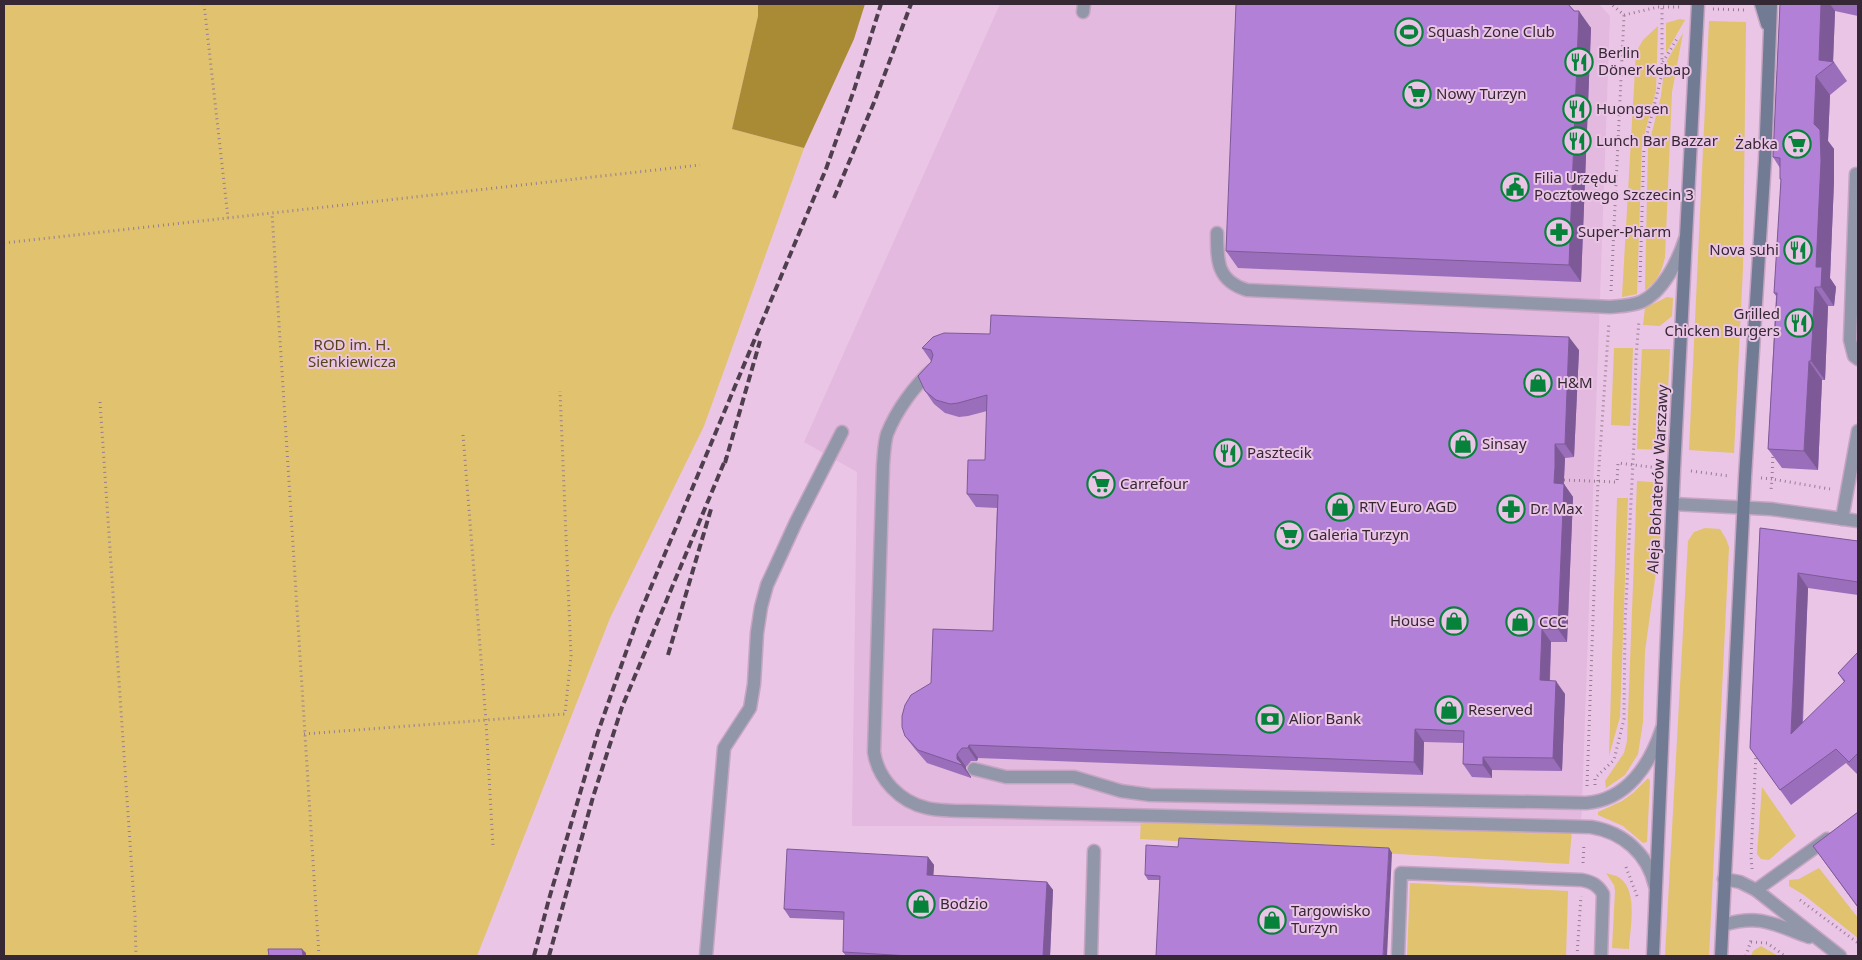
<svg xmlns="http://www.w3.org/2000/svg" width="1862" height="960" font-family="'Noto Sans',sans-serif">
<rect width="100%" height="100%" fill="#eac5e5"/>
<path fill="#e3b9df" d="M1000,4H1599L1610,16L1581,831L1374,826H852L857,472L804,442Z"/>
<g fill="#e0c26f">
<path d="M4,4H758V16L732,129L804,148L704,426L610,618L477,956H4Z"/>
<path d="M1680,19L1685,20L1666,53V23Z"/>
<path d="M1709,21L1746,22L1743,268L1734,453L1689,450Z"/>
<path d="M1658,26L1656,90L1642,144L1637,294L1622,297L1636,52L1643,40Z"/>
<path d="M1683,33L1672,92L1665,257C1662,271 1657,282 1645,290L1648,148L1661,96L1665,64Z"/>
<path d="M1667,297L1673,298L1672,316L1660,326L1643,325L1645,308Z"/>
<path d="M1614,348H1633L1630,426L1611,425Z"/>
<path d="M1642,349H1670L1665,450L1637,449Z"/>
<path d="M1637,481L1664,483L1660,543L1645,651L1643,722L1638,754L1625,775L1606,788L1605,781L1624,753L1627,741Z"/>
<path d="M1617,498H1628L1620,717L1609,756Z"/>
<path d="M1705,528L1720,529L1726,539L1729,547L1709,956H1665L1688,541L1694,532Z"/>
<path d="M1648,778L1650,781L1647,842L1643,843L1623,826L1598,815V812L1622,801L1633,793Z"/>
<path d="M1762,787L1796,836L1769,860L1761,859L1757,854Z"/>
<path d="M1141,820L1572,830L1569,864L1140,839Z"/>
<path d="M1819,868L1858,918V938L1804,895L1789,886V880L1799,879Z"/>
<path d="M1606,873C1611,875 1617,875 1621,879C1638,893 1630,929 1629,949L1612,948L1615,891L1614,885Z"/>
<path d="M1410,883L1568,891L1566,956H1407Z"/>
<path d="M1761,946L1778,956H1751L1753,951Z"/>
</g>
<path fill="#a98b35" d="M758,4H865L854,39L804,148L732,129L758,16Z"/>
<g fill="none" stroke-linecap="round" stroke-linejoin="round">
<g stroke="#c6a5c2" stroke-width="15">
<g id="lane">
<path d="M1083,12L1084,4"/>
<path d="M1856,174L1850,340L1854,356L1858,359"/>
<path d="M1217,233C1217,261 1217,281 1247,290L1610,307C1620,306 1631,306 1641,302C1663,292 1678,261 1685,239"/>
<path d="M932,370C914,386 896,411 887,434C884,444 884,455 883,465L874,752C878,779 900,802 927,808C941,811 956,811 970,811L1591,827C1623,832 1648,854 1655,886"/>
<path d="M1842,519L1858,431"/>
<path d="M974,769L1006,777H1074L1121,791L1150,795L1586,803C1627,800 1650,765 1662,728"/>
<path d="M706,956L724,748L750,708L754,684L757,633L761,607L767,585L796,522L842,432"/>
<path d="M1091,956L1094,851"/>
<path d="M1398,956L1401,873L1582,880C1592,882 1598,885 1603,894L1601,956"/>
</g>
</g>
<g stroke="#c6a5c2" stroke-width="15">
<g id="street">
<path d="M1673,504L1771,509L1858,521"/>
<path d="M1724,879L1740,882L1756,890L1840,956"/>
<path d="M1756,890L1827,839"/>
<path d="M1723,925C1761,914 1773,924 1809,937"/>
</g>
</g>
<g stroke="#c6a5c2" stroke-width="15">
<g id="secondary">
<path d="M1761,4L1767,24"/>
<path d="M1653,956L1674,470L1698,4"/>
<path d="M1721,956L1745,477L1765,160L1771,4"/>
</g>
</g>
<g stroke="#977d94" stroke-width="3" stroke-dasharray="1 4" stroke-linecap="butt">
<path d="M204,4L228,218"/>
<path d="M1713,9L1744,10"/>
<path d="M1624,15L1658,7H1680"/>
<path d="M1663,62L1678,37"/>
<path d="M4,243L272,213"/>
<path d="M1640,282L1644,146L1661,78L1662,64V4"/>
<path d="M1611,291L1624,15L1611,4"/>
<path d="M100,402L135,916L136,956"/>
<path d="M463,435L486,721L493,847"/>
<path d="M1773,452L1772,479L1830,489"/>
<path d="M1691,471L1729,476"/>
<path d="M1761,478L1772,479L1771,490"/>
<path d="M1564,480L1617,482L1618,463L1659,468"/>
<path d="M304,734L565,714L571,656L560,391"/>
<path d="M1595,785V778L1614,760L1624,719L1625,624L1634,441L1636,357L1639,321"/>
<path d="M1587,786L1598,481L1609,322"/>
<path d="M1583,863L1584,844"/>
<path d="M1626,867L1637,896"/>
<path d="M1752,869L1751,857L1756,753"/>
<path d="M1800,900L1858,943"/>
<path d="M1751,942L1767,943L1785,956"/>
<path d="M319,956L272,213L700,165"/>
<path d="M1577,956L1581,896"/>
<path d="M1746,956L1751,940"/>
</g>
<use href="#lane" stroke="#9197a9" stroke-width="12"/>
<use href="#street" stroke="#9197a9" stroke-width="12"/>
<use href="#secondary" stroke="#727b94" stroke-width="12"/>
<g stroke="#4f3e4e" stroke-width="4" stroke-dasharray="8 4" stroke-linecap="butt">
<path d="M834,198L875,100L911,4"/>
<path d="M725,463L760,341"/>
<path d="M668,655L711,509"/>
<path d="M534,956L549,899L598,732L638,618L826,169L854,90L881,4"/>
<path d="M549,956L593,797L622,707L726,458"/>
</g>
</g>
<g fill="#9a6eba">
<path d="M1780,4H1858V16L1835,11L1833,62H1834L1847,81L1830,95L1828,141L1834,149V181L1830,278L1836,287L1834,306H1828L1825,380H1822L1818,470L1782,468L1768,449L1776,296L1774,293L1781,180L1780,179V168L1773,157Z"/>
<path d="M1570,5V6L1591,28L1581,282L1238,268L1226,251Z"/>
<path d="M922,348L1579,350L1574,457L1565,458L1564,480V484L1573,497L1567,642H1551L1550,680L1565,694L1562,771L1492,770V778L1472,777L1463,764L1464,743L1424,742L1423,775L978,758L977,761H971L966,767V769L971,777V778L927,763L915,749L905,736L931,683L993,631L997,508L976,507L967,494L985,460L987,411L968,416L959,417L945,413L934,404L925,391L931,361Z"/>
<path d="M1760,528L1858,541V595L1808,588L1803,723L1844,682L1838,673L1858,652V775L1846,763L1791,805L1750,748Z"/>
<path d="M1858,812V908L1813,846Z"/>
<path d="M1178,847L1389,848L1392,853L1160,880H1148L1145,875Z"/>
<path d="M928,857L934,865L933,875L1047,882L1053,890L1050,956H846L843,952L844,920L790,918L784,909Z"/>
</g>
<g fill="#7d5a97">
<path d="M1821,4H1830L1835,11L1833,62L1819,60Z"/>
<path d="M1579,11L1591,28L1581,282L1569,265Z"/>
<path d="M1816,76L1830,95L1828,141L1834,149V181L1830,278L1836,287L1834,306L1821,287L1816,267L1814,124Z"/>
<path d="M1815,287L1828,306L1825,380L1811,361Z"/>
<path d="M1569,337L1579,350L1574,457L1565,444Z"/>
<path d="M1809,361L1822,380L1818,470L1804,451Z"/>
<path d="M1555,444L1565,458L1563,496L1554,483Z"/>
<path d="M1564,484L1573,497L1567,642L1558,629Z"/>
<path d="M1798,573L1808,588L1801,748L1791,734Z"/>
<path d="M1542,629L1551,642L1549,693L1540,680Z"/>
<path d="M1556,681L1565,694L1562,771L1553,758Z"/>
<path d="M1415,729L1424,742L1423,775L1414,762Z"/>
<path d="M969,745L978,758L977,761L968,748Z"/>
<path d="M957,754L966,767V769L971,777V778L957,759Z"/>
<path d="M1483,757L1492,770V778L1483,765Z"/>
<path d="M1389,848L1392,853L1387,956H1383Z"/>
<path d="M928,857L934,865L933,883L927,875Z"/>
<path d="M1047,882L1053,890L1050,956H1043Z"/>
<path d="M302,949L306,953V956H303Z"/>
</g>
<g fill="#b380d8" stroke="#7d5a97">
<path d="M1236,4H1568L1574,11H1579L1569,265L1226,251Z"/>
<path d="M1780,4H1821L1819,60L1834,62L1816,76L1814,124L1820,130L1821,161L1816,267H1822L1821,287H1815L1811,361H1809L1804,451L1768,449L1777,293H1774L1781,179H1780V158L1773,157Z"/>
<path d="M991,315L1569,337L1565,444H1555V467L1554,483L1564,484L1558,629H1542L1540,680L1556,681L1553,758L1483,757V765L1463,764L1464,731L1415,729L1414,762L969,745L968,748H962L957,754V759L962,764V765L918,750L905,736L902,727V716L905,705L911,695L931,683L933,629L993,631L998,495L967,494L968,460H985L987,395L958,403L950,404L936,400L925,391L918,376L931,362L933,355L931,350L922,348L933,337L944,333L990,334Z"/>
<path d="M1760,528L1858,541V582L1798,573L1791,734L1845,681L1838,673L1858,652V753L1849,762L1836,749L1780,790L1750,748Z"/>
<path d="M1858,812V907L1813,846Z"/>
<path d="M1179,838L1389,848L1383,956H1156L1160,876L1145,875L1146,845L1178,847Z"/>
<path d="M787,849L928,857L927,875L1047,882L1043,956H910L843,952L844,912L784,909Z"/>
<path d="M268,949H302L303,956H269Z"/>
</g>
<defs>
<g id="stadium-ring" transform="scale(1.4375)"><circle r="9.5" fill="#eac5e5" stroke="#07823b" stroke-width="1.5"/><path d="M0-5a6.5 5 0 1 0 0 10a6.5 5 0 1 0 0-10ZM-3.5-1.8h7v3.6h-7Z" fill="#07823b"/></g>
<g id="restaurant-ring" transform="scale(1.4375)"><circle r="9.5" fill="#eac5e5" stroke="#07823b" stroke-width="1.5"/><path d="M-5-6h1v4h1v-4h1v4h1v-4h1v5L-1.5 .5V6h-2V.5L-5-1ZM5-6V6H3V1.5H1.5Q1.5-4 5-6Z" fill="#07823b"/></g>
<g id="supermarket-ring" transform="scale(1.4375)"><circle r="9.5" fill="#eac5e5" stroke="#07823b" stroke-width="1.5"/><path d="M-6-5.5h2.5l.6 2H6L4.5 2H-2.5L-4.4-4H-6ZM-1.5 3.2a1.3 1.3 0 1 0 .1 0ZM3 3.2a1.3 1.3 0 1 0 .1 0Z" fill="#07823b"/></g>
<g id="civic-ring" transform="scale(1.4375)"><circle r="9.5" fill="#eac5e5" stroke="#07823b" stroke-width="1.5"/><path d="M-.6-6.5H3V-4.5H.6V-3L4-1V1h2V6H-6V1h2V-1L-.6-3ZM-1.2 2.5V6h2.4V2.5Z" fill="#07823b"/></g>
<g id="pharmacy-ring" transform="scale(1.4375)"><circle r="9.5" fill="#eac5e5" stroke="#07823b" stroke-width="1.5"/><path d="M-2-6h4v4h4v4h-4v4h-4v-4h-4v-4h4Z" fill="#07823b"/></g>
<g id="shop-ring" transform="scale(1.4375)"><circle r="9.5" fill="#eac5e5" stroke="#07823b" stroke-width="1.5"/><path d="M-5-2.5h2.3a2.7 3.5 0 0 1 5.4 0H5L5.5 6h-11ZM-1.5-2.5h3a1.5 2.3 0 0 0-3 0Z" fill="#07823b"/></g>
<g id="bank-ring" transform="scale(1.4375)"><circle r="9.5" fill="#eac5e5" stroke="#07823b" stroke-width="1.5"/><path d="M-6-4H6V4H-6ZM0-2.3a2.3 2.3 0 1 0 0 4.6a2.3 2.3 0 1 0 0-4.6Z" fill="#07823b"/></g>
</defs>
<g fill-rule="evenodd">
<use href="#stadium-ring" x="1409" y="32"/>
<use href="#restaurant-ring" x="1579" y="62"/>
<use href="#supermarket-ring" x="1417" y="94"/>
<use href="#restaurant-ring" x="1577" y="109"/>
<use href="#restaurant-ring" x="1577" y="141"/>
<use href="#supermarket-ring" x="1797" y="144"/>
<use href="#civic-ring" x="1515" y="187"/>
<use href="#pharmacy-ring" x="1559" y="232"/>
<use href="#restaurant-ring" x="1798" y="250"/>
<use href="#restaurant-ring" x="1799" y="323"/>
<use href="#shop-ring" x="1538" y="383"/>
<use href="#shop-ring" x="1463" y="444"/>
<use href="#restaurant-ring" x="1228" y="453"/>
<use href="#supermarket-ring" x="1101" y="484"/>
<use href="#shop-ring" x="1340" y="507"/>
<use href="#pharmacy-ring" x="1511" y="509"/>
<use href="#supermarket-ring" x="1289" y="535"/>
<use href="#shop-ring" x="1454" y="621"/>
<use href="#shop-ring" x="1520" y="622"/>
<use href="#shop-ring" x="1449" y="710"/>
<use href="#bank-ring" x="1270" y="719"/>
<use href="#shop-ring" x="921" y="904"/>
<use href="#shop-ring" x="1272" y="920"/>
</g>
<g text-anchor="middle" stroke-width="4" stroke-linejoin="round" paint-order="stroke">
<g font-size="15" fill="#352734" stroke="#eac5e5" text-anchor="start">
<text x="1428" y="37">Squash Zone Club</text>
<text x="1598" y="58">Berlin<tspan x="1598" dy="17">Döner Kebap</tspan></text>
<text x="1436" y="99">Nowy Turzyn</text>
<text x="1596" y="114">Huongsen</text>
<text x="1596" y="146">Lunch Bar Bazzar</text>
<text x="1778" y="149" text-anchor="end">Żabka</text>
<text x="1534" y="183">Filia Urzędu<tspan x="1534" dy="17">Pocztowego Szczecin 3</tspan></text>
<text x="1578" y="237">Super-Pharm</text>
<text x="1779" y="255" text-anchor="end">Nova suhi</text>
<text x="1780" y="319" text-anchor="end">Grilled<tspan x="1780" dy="17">Chicken Burgers</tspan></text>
<text x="1557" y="388">H&amp;M</text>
<text x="1482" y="449">Sinsay</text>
<text x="1247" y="458">Pasztecik</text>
<text x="1120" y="489">Carrefour</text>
<text x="1359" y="512">RTV Euro AGD</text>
<text x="1530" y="514">Dr. Max</text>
<text x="1308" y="540">Galeria Turzyn</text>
<text x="1435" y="626" text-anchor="end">House</text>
<text x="1539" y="627">CCC</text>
<text x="1468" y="715">Reserved</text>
<text x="1289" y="724">Alior Bank</text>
<text x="940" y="909">Bodzio</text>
<text x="1291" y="916">Targowisko<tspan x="1291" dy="17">Turzyn</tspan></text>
</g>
<g font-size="15" fill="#544415" stroke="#eac5e5">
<text x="352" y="350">ROD im. H.<tspan x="352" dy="17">Sienkiewicza</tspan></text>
</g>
<g font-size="15" fill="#352734" stroke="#eac5e5">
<text transform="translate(1658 479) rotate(-87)" y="5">Aleja Bohaterów Warszawy</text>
</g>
</g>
<rect width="1862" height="960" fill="none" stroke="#352734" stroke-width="10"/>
</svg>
